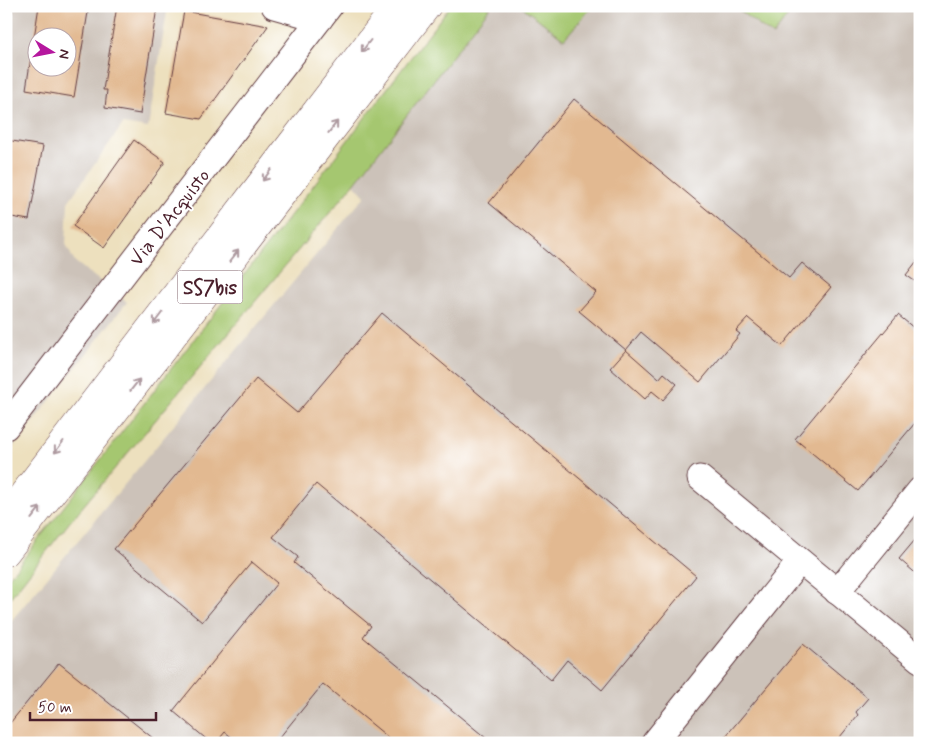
<svg xmlns="http://www.w3.org/2000/svg" width="926" height="749" font-family="Mynerve,sans-serif">
<rect width="100%" height="100%" fill="#fff"/>
<filter id="ink" filterUnits="userSpaceOnUse"><feTurbulence type="fractalNoise" baseFrequency=".02" numOctaves="2"/><feDisplacementMap in="SourceGraphic" scale="10" xChannelSelector="R" yChannelSelector="G"/><feConvolveMatrix kernelMatrix="1 2 1 2 8 2 1 2 1" color-interpolation-filters="sRGB"/></filter>
<filter id="wash" filterUnits="userSpaceOnUse"><feTurbulence type="fractalNoise" baseFrequency=".0096" numOctaves="4" result="noise"/><feDisplacementMap in="SourceGraphic" scale="20" xChannelSelector="R" yChannelSelector="G"/><feGaussianBlur stdDeviation="1.12" result="paint"/><feColorMatrix in="noise" values="0 0 0 0 0 0 0 0 0 0 0 0 0 0 0 0 0 1.4 0 .05"/><feComposite in="paint" operator="in"/></filter>
<g filter="url(#wash)">
<rect width="100%" height="100%" fill="#ede0be"/>
<g fill="#ccc2b9" fill-rule="evenodd">
<path d="M6,6H168L148,128L123,124L68,202L66,244L74,261L127,302L6,456ZM38,38H68V68H38Z"/>
<path d="M491,6H521L564,39L593,6H733L773,36L795,6H920V743H6V627L365,196L354,184Z"/>
</g>
<g fill="#a5c770" stroke="#78734e">
<path d="M450,6H491L354,184L69,523L6,603V581L293,212Z"/>
<path d="M521,6H593L564,39Z"/>
<path d="M733,6H795L773,36Z"/>
</g>
<g id="blocks">
<g fill="#e2b991" fill-rule="evenodd">
<path d="M6,6H13L7,37H6Z"/>
<path d="M39,6H89L74,97L26,89ZM38,38H68V68H38Z"/>
<path d="M117,6L157,8L140,114L105,108L107,90H103Z"/>
<path d="M184,11L268,26L201,119L166,113Z"/>
<path d="M574,99L789,278L802,263L831,287L782,346L748,318L736,331L740,334L700,382L641,332L626,350L579,311L596,292L489,203Z"/>
<path d="M6,140L43,146L29,220L6,216Z"/>
<path d="M134,140L165,162L104,248L73,226Z"/>
<path d="M920,257V285L906,275Z"/>
<path d="M382,313L696,576L602,690L567,660L551,680L316,484L273,537L298,557L294,563L371,626L363,637L492,743H395L323,684L275,743H239L225,732L216,743H211L173,711L277,583L252,562L202,622L114,549L256,379L297,413Z"/>
<path d="M898,315L920,333V349L914,356L920,361V417L858,491L795,439Z"/>
<path d="M626,350L659,379L664,373L677,384L663,400L652,391L645,399L610,368Z"/>
<path d="M920,534V577L899,559Z"/>
<path d="M803,644L868,698L856,712L858,715L835,743H720Z"/>
<path d="M59,663L159,743H6V728Z"/>
</g>
</g>
</g>
<g filter="url(#ink)">
<use href="#blocks" fill-opacity="0" stroke="#623c41" stroke-width="1"/>
<g fill="none" stroke-linecap="round" stroke-linejoin="round">
<g stroke="#623c41" stroke-width="27">
<g id="minor">
<path d="M274,6L320,19"/>
<path d="M6,427L330,6"/>
<path d="M700,478L920,660"/>
<path d="M837,592L920,490"/>
<path d="M654,743L800,561"/>
</g>
</g>
<g stroke="#623c41" stroke-width="29">
<g id="highway">
<path d="M6,517L397,6"/>
<path d="M6,552L427,6"/>
</g>
</g>
<use href="#minor" stroke="#fff" stroke-width="25"/>
<use href="#highway" stroke="#fff" stroke-width="28"/>
</g>
<defs><path id="oneway-shaft" d="M-6 0H5M1.5-3L5.5 0L1.5 3" fill="none" stroke-width="1.6" stroke-linecap="round" stroke-linejoin="round" transform="scale(1.25)"/></defs>
<g stroke="#ae9aa0">
<use href="#oneway-shaft" transform="translate(366 46) rotate(127)"/>
<use href="#oneway-shaft" transform="translate(333 127) rotate(-52)"/>
<use href="#oneway-shaft" transform="translate(267 175) rotate(127)"/>
<use href="#oneway-shaft" transform="translate(234 256) rotate(-52)"/>
<use href="#oneway-shaft" transform="translate(158 318) rotate(127)"/>
<use href="#oneway-shaft" transform="translate(135 385) rotate(-52)"/>
<use href="#oneway-shaft" transform="translate(59 447) rotate(127)"/>
<use href="#oneway-shaft" transform="translate(36 513) rotate(-52)"/>
</g>
</g>
<g text-anchor="middle" stroke-width="4" stroke-linejoin="round" paint-order="stroke">
<rect fill="#fff" stroke="#80626b" stroke-width="1" x="177.5" y="270.5" width="65" height="33" rx="4"/>
<g font-size="19" font-weight="bold" fill="#4a1f2b">
<text x="210" y="294">SS7bis</text>
</g>
<g font-size="20" fill="#4a1f2b" stroke="#fff">
<text transform="translate(169 217) rotate(-52)" y="7">Via D'Acquisto</text>
</g>
</g>
<rect width="926" height="749" fill="none" stroke="#fff" stroke-width="25"/>
<g transform="translate(52 52) rotate(100)"><circle r="24" fill="#ffffff" stroke="#b7a5aa"/>
<path d="M0-4L9 19L0 12L-9 19Z" fill="#b5179e"/>
<text y="-8" font-size="14" font-weight="bold" text-anchor="middle" fill="#4a1f2b">N</text>
</g>
<path d="M30 712v8h126v-8" fill="none" stroke="#4a1f2b" stroke-width="2.5"/>
<text x="38" y="712" font-size="15" fill="#4a1f2b" stroke="#ffffff" stroke-width="4" paint-order="stroke">50 m</text>
</svg>
